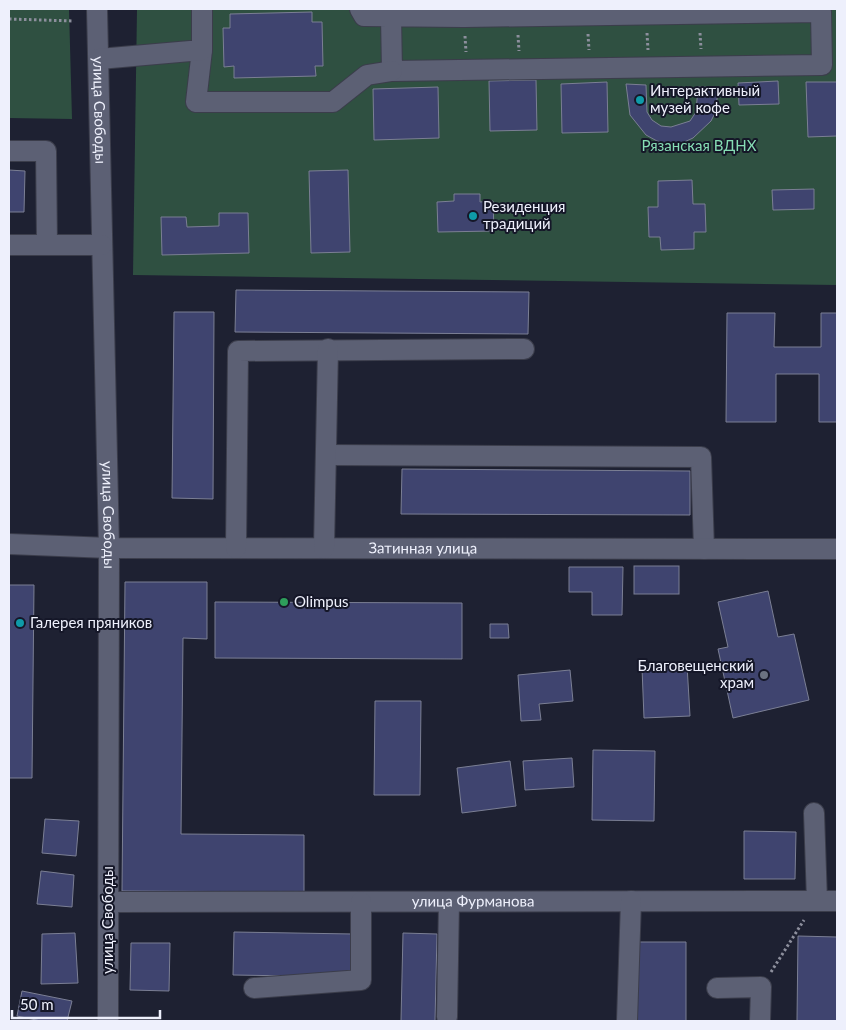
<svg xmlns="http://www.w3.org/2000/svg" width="846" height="1030" font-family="Lato,sans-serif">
<rect width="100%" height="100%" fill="#1e2132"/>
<g fill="#2f5041">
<path d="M9,9H69L72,119L9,118Z"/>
<path d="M137,9H837V285L133,275Z"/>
</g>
<g fill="#3f446f" stroke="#7b7f94">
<path d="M312,12V22H322L323,66H315L316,76L234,78V66L224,67L223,28H230V14Z"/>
<path d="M536,80L537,130L490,131L489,81Z"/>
<path d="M778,81L779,104L739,105L738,83Z"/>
<path d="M607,82L608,132L562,133L561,84Z"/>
<path d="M806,82H837V136L808,137Z"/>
<path d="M626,84L646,85L647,112L652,120L661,126L671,127L690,121L696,112L698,87H718L716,111L711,121L693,138L682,143L669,144L657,141L646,135L630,115Z"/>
<path d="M438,87L439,138L374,140L373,89Z"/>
<path d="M9,170L25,171L24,212H9Z"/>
<path d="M348,170L350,252L311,253L309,171Z"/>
<path d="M692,180L693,204H705L706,232H694V249L661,250L660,237H649L648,207H658V181Z"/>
<path d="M814,189V209L773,210L772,190Z"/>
<path d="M454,194H480V202L493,201L494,231L438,232L437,202L454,201Z"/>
<path d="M219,213H248L249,253L162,255L161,217H186L187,227L219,226Z"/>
<path d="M236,290L529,292L528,334L235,332Z"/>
<path d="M174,312H214L213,499L172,498Z"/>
<path d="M727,313H775L774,347H821V313H837V422H819V374H776V422H726Z"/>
<path d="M402,469L690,471V515L401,514Z"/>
<rect x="634" y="566" width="45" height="28"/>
<path d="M569,567H623L622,615H592V592H569Z"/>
<path d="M125,582H207V639L183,638L181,834L304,835V892L122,891Z"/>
<path d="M9,585H34L32,778H9Z"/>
<path d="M768,591L778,637L794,634L809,700L733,718L718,649L728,647L718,602Z"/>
<path d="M215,602L462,603V659L215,658Z"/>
<path d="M490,624H508L509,638H490Z"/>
<path d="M687,665L690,716L644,718L642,668Z"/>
<path d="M570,670L573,701L539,704L541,720L521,721L518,675Z"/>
<path d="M375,701H421L420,795H374Z"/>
<path d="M593,750L655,751L654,821L592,820Z"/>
<path d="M572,758L574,787L525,790L523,761Z"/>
<path d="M510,761L516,806L462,813L457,768Z"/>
<path d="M45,819L79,821L76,856L42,853Z"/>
<path d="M744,831L796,832L795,879H744Z"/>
<path d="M41,871L74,875L72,907L37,904Z"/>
<path d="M234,932L353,934L352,977L233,975Z"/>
<path d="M75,933L78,983L41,984L42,934Z"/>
<path d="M403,933L437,934L435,1021H401Z"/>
<path d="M798,936L837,937V1021H797Z"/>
<path d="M638,942H686V1021H637Z"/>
<path d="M131,943H170L169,991L130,990Z"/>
<path d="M22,991L72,1001L67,1021H41L17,1016Z"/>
</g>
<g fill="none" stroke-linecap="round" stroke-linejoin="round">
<g stroke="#3b3d4b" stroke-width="22">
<g id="minor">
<path id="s1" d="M97,9L109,548L108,1021"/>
<path d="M360,9L364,16L464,17L821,12L822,65L392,71L391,16"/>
<path d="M202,50L196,102H333L367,75L392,71"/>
<path d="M99,59L202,50V9"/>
<path d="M9,151H46L47,245"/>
<path d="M9,245H102"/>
<path d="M326,455L701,457L704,549"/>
<path id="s2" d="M9,544L109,548L837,549"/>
<path d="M236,548L238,351L524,349"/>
<path d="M324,548L328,349"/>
<path d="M814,813L817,901"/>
<path id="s3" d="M109,902L837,901"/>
<path d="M254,988L361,980V902"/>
<path d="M717,988L761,987L760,1021"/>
<path d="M447,1017L449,902"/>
<path d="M627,1021L631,901"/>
</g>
</g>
<g stroke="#8d8f9d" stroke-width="3" stroke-dasharray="2.5 2.5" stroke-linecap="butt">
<path d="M9,19L74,21"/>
<path d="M647,33L648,50"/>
<path d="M700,33L701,49"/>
<path d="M588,34L589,50"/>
<path d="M518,35L519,51"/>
<path d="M465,36L466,52"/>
<path d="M771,972L804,920"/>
</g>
<use href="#minor" stroke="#5c6074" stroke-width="20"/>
</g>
<g fill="#0f9aa8" stroke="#151728" stroke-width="2">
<circle cx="640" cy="100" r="5"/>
<circle cx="473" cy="216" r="5"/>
<circle cx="20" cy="623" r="5"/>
</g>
<circle fill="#2e9e5b" stroke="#151728" stroke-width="2" cx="284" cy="602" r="5"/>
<circle fill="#6b7280" stroke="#151728" stroke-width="2" cx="764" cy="675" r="5"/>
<g text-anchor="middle" stroke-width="4" stroke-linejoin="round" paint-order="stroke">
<g font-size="15" fill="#eef0fc" stroke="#151728" text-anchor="start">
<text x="650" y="96">Интерактивный<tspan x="650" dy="17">музей кофе</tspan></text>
<text x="483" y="212">Резиденция<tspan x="483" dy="17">традиций</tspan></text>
<text x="294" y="607">Olimpus</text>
<text x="30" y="628">Галерея пряников</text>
<text x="754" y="671" text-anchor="end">Благовещенский<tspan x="754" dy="17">храм</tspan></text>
</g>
<g font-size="15" fill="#eef0fc" stroke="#151728">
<text dy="5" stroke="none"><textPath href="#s1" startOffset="101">улица Свободы</textPath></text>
<text dy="5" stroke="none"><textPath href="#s1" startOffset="506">улица Свободы</textPath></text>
<text dy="5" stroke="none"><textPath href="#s2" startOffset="414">Затинная улица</textPath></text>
<text dy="5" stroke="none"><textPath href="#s3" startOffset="364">улица Фурманова</textPath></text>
<text transform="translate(108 920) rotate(-90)" y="5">улица Свободы</text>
</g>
<g font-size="15" fill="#86ddb4" stroke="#151728">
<text x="699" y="151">Рязанская ВДНХ</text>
</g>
</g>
<rect width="846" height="1030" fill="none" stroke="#eef0fc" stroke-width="20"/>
<path d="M12 1010v8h148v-8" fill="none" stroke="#eef0fc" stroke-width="2.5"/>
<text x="20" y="1010" font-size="15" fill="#eef0fc" stroke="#151728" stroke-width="4" paint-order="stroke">50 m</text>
</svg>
